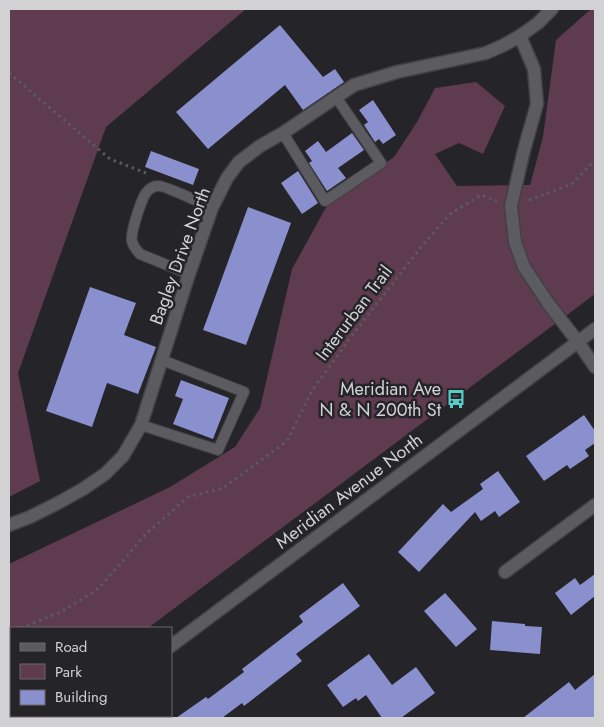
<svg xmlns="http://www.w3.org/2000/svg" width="604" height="727" font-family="Jost,sans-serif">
<rect width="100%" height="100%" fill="#252428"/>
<g fill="#5f3b4f">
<path d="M9,9H246L106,127L18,373L40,481L9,497Z"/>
<path d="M591,9H595V294L148,628H11V716H30L27,718H9V564L170,487L235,447L260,408L292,269L329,202L394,157L417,122L435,88L476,82L505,106L483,154L459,143L435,154L457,186L530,185L543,137L556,40Z"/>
</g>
<g fill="#8a90cd">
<path d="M280,25L323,77L335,69L344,82L303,110L285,85L208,149L176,112Z"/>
<path d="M373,100L396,135L383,144L379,139L375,142L364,125L368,122L359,110Z"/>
<path d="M352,133L364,150L338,168L346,178L327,191L309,163L312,161L305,151L318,141L326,152Z"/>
<path d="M151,151L199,169L193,185L145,167Z"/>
<path d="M298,171L318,203L302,214L281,183Z"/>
<path d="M248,207L291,223L246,345L203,330Z"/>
<path d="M90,287L136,303L124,335L156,347L138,394L107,383L92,427L46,411Z"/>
<path d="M181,380L229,398L213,439L173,424L183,399L175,396Z"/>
<path d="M584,415L595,431V443L585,450L589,456L570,469L567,465L544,481L526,456Z"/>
<path d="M498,471L520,502L499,517L495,511L481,521L475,512L419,572L398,552L443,504L451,512L483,489L480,484Z"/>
<path d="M595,574V596L571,615L555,593L575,578L580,585Z"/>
<path d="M343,583L360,606L296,654L302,661L244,706L242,703L222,718H176L206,697L208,699L244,672L242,669L303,622L299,616Z"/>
<path d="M445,593L477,629L456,647L424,611Z"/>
<path d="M492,621L525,624V626L542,627L540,654L490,650Z"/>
<path d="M369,654L392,685L416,667L435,693L401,718H382L366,695L358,701L356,698L343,707L327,685Z"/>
<path d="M595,674V718H523L569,682L575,690Z"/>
</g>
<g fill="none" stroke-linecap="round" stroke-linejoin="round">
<g stroke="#414044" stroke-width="12">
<g id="service">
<path d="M283,133L325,201L381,163L336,97"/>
<path d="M189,274L140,254C137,250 133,247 132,241C130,234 141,200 146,193C149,189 153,186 158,186C165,185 203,204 212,208"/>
<path d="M141,425L218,450L244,392L162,360"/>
</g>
</g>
<g stroke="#414044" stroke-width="15">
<g id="minor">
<path d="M520,36L534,69L537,104L524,150L511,206L515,242L524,267L548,303L578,342"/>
<path d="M9,525L30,517L58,503L83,489L105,474L123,456L141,425L189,274L212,208L227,178L239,162L260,146L283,133L354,85L397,72L486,53L504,45L520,36L538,23L552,9"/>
<path d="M505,572L595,505"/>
</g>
</g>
<g stroke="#414044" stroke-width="15">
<g id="tertiary">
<path d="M578,342L595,367"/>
<path d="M171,646L595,329"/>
<path d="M74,718L78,716"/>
</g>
</g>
<g stroke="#5b5a5e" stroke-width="3" stroke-dasharray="2.5 4" stroke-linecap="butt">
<path d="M9,73L110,159L146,173"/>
<path d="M529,200L572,184L595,160"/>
<path d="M21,628L61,612L99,588L146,534L188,497L223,488L287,441L311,392L350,338L422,246L450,214L481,195L497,201"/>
<path d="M9,633L11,632"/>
</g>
<use href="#service" stroke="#5c5b5f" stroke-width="10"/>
<use href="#minor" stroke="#5c5b5f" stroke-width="12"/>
<use href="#tertiary" stroke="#5c5b5f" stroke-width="12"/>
</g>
<defs>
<g id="bus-bare" transform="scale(1.5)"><path d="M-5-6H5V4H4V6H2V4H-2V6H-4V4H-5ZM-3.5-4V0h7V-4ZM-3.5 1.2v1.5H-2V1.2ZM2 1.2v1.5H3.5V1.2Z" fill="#54cdc7" stroke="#252428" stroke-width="2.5" paint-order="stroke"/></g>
</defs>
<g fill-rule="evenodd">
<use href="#bus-bare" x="456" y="399"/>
</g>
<g text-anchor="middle" stroke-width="5" stroke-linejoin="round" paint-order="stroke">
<g font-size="18" fill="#d2d1d4" stroke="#252428">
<text transform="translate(180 256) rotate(-70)" y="6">Bagley Drive North</text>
<text transform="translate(354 313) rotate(-53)" y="6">Interurban Trail</text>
<text transform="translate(349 491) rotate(-37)" y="6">Meridian Avenue North</text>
</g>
<g font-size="18" fill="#d2d1d4" stroke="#252428" text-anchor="end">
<text x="441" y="395">Meridian Ave<tspan x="441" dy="21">N &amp; N 200th St</tspan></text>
</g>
</g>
<rect width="604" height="727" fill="none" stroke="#d2d1d4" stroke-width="20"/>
<rect x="10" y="627" width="162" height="90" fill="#252428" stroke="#6a696d"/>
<rect x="20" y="643" width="25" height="8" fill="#5c5b5f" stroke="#6a696d"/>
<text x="55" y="652" font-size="15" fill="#d2d1d4">Road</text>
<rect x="20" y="664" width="25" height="15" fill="#5f3b4f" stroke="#6a696d"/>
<text x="55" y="677" font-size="15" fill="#d2d1d4">Park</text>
<rect x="20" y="690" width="25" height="15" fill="#8a90cd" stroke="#6a696d"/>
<text x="55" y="702" font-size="15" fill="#d2d1d4">Building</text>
</svg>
